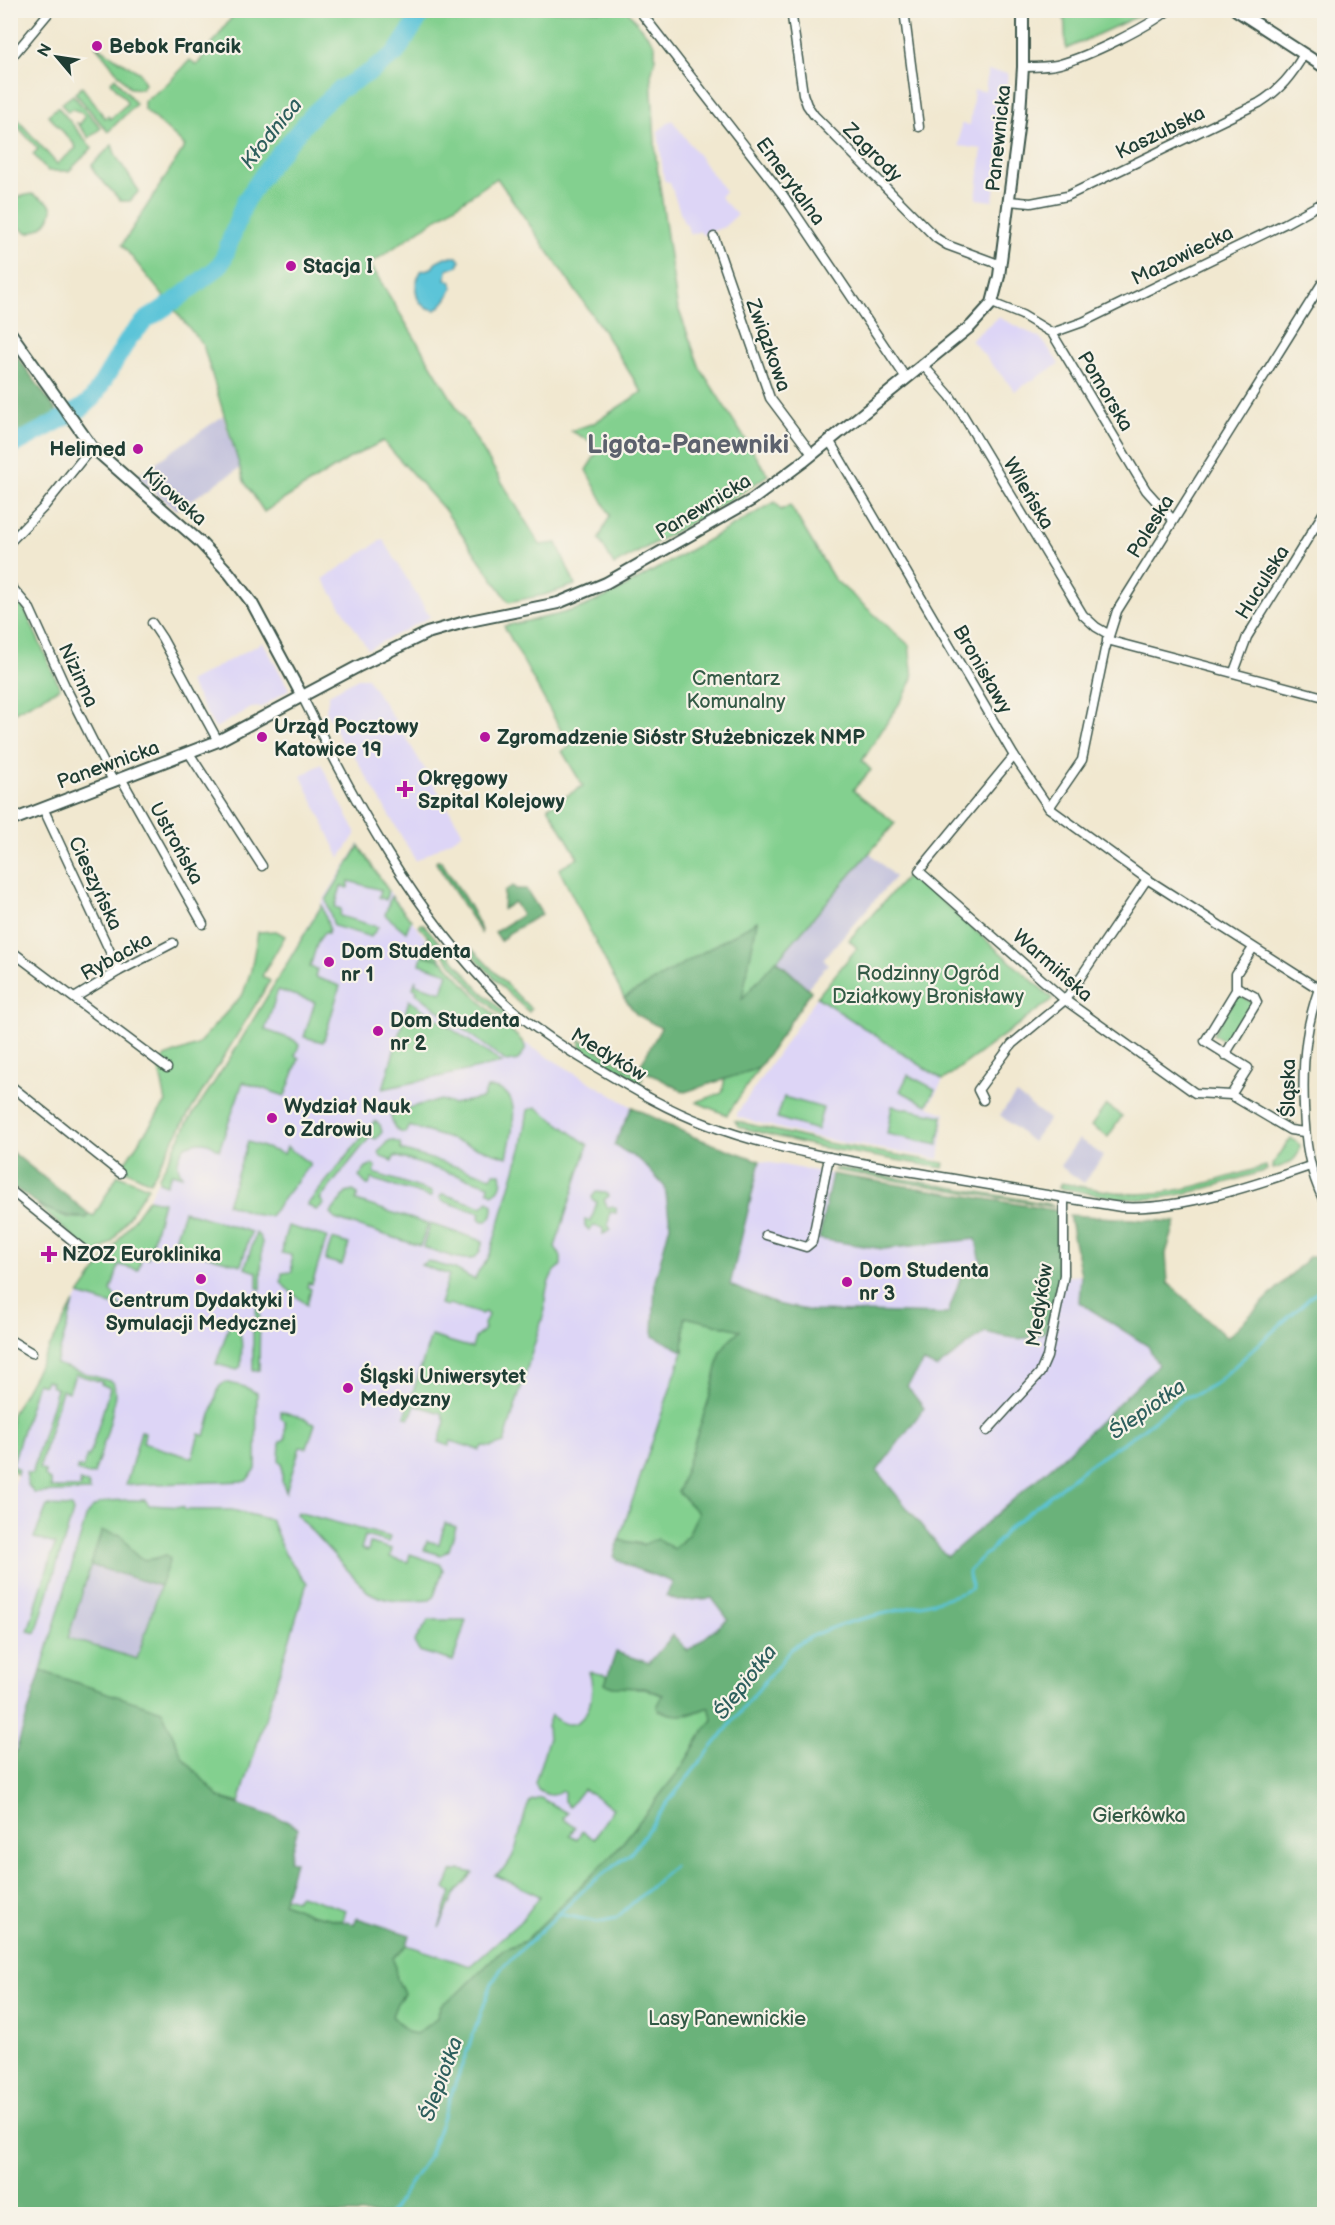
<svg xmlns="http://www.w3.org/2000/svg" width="1335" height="2225" font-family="'Balsamiq Sans',sans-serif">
<rect width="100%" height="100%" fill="#f7f3e8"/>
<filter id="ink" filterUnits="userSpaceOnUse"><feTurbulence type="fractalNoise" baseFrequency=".0167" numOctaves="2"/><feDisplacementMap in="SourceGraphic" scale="12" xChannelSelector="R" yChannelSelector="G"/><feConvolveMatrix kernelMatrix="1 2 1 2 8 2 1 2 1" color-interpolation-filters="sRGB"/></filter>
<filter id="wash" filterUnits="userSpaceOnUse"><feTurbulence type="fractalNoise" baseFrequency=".008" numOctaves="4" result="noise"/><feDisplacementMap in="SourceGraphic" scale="24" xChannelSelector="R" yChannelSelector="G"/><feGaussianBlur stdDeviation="1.35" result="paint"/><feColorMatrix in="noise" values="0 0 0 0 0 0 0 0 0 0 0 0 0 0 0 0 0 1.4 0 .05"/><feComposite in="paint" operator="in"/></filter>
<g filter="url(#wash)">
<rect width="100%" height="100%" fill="#f1e8d0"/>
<g fill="#ddd5f6">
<path d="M988,71L1008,73L993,201L976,199L982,149L959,146L961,124L970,125L974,90L985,91Z"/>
<path d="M672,120L725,191L720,197L737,215L724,227L702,235L700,231L690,235L686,223H684L670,183L664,180L658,131Z"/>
<path d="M998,317L1040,338L1047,346L1059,364L1015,391L971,340Z"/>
<path d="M383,539L430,617L368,649L323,579Z"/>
<path d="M263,642L289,689L262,707L251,708L215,728L189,682Z"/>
<path d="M358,678H367L399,726L463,833L416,861L352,752H346L326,711L329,694Z"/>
<path d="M321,764L356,833L340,858L301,776Z"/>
<path d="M359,844L378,877L447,966L499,1020L523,1042L632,1107L694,1137L760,1161L832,1174L819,1239L883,1249L977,1239L982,1266L962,1273L949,1314L812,1311L776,1304L730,1285L683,1351L614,1557L628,1566L673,1582L666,1596L678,1601L712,1598L728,1619L688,1651L674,1635L645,1688L612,1829L540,1895L523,1919L470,1966L393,1958L277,1900L286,1821L220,1798L41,1671L11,1767L10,1496L17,1474L11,1469V1416L79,1295L148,1199L188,1122L232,1055L326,896Z"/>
<path d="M817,997L943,1080L928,1107L945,1113L939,1159L812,1137L737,1117V1113L755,1087Z"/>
<path d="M1081,1275L1079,1302L1148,1346L1159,1365L1067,1453L947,1557L876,1471L924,1408L907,1386L924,1361L937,1368L985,1332L1015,1339L1037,1337L1046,1331L1055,1294L1062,1277Z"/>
</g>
<g fill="#c2c1dc">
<path d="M223,416L240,468L176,510L136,476Z"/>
<path d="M869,852L895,877L823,959L828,964L807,988L776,960Z"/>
<path d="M1016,1094L1049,1119L1032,1142L1000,1115Z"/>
<path d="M1079,1139L1103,1156L1084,1183L1060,1166Z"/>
<path d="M90,1565L160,1586L137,1659L68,1638Z"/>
</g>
<g fill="#83d08f" stroke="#518662" stroke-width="1.5" fill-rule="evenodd">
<path d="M237,10L628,11L655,45V60L651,75L656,159L677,305L700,368L768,475C719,509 666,537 614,565L599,539L610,515L586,470L598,451L590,441L571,431L594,423L642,392L600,326L497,178L370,264L540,545L557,543L575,585L544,595L509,602L444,509L383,441L350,458L264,512L244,481L203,345L122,245L185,146L144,109V101L165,86L190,60L197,65Z"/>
<path d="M1068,11V10L1149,11L1066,49L1064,12Z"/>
<path d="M95,45L140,73L145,84L142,89L130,88Z"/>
<path d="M115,78L136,104L108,132L75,93L82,87L105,118L108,116L110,119L127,104L126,100L111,82Z"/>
<path d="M73,95L101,128L89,138L77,123L80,124L85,117C82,112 77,110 71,109L68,112L61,104Z"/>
<path d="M58,107L92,148L69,171H48L33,154L38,149L11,119V112L57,164L76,148L74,144L48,115Z"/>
<path d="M112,145L116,156L139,191L130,201H121L95,173L92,165Z"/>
<path d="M32,194L48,202L52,208C51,223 42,228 29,233C8,224 10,216 11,196L17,197Z"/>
<path d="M775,502L781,510L790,505L834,579L909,645L913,678L905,695L862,761L871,770L853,790L895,823L777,960L811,991L727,1115L696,1102L722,1093L757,922L624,998L559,869L578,858L548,807L583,786L562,751L570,747L504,626L556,615L581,608L614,593Z"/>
<path d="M10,592L25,610L60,688L11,714Z"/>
<path d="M359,846L388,890L386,900L379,897L381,890L349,881L348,888L341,886L335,907L341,909L340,916L378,927L371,937L334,926L326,900Z"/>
<path d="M910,873L1053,999L943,1080L817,997L857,948L849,940Z"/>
<path d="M391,896L411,920L406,932L385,915Z"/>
<path d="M322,905L329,928L328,933H324L318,941L310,967L317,969L315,977L340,986L324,1040L323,1042L304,1037L315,1002L278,990L265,1030L294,1040L299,1045L295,1056L299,1058L285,1096L243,1082L219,1150C208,1140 199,1140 185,1146C178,1156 175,1164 182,1176L172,1173L166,1185L159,1182V1177L188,1122L232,1055Z"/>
<path d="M420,924H423L478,988L518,1026L515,1029L474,990L419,926Z"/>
<path d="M276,931L285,936L262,976L270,981L179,1130L150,1182L121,1168L166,1102L159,1068L164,1057L197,1045L243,994L251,970L258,932Z"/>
<path d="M426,941L440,958L439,960L444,962L481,1002L523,1042L526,1049L518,1060L507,1062L416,993L417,990L413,988L416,980L415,984L442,992L448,973L420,964L422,955L438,959L423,953Z"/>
<path d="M471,948L531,1009L529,1012L509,994L470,952Z"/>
<path d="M1238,994L1251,1002L1252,1004L1228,1042H1225L1213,1034Z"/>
<path d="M409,1000L502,1063L383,1089Z"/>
<path d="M579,1039L643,1078L640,1083L581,1048Z"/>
<path d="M908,1075L935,1089L927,1105L900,1091Z"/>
<path d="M487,1088C526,1086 512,1132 507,1157L409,1126L405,1133C393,1131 392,1123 390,1112L441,1100L452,1104L483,1098Z"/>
<path d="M784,1097L823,1108L817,1130L777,1118Z"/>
<path d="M1106,1105L1122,1116L1108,1137L1091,1126Z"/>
<path d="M892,1106L943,1116L938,1145L887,1134Z"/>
<path d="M536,1107L588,1145L555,1247L561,1256V1265C559,1268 557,1270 554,1272C547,1281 544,1299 545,1310L504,1443L491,1447L483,1446L479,1450L451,1441L449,1446L439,1442L445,1421L442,1413L415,1405L410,1418L405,1417L431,1336L472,1348L475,1338L485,1329L484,1324L488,1315L485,1312L481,1314L449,1304L447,1306L440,1304L449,1275L421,1265L427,1261L455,1269L475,1280C478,1266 486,1266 490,1254L522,1146L528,1110Z"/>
<path d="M375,1121L380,1125L382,1132L376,1139L370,1137L320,1199L324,1204L316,1210L307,1205Z"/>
<path d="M735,1121L827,1143L944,1163L943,1168L819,1147L739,1127Z"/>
<path d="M1291,1138L1300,1145C1299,1161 1287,1165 1273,1169L1272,1165Z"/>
<path d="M391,1140L400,1143L401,1150L491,1177L494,1173H501C503,1182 501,1191 492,1194L488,1190L489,1185L395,1156L392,1161L381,1157L379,1152L387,1142Z"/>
<path d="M248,1142L284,1154L287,1147L310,1164L270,1216L258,1215L227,1204Z"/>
<path d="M373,1165L376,1168L374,1173L432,1192V1196L430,1197L372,1179L369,1185H367L359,1177L366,1167Z"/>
<path d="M1266,1166L1267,1170C1223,1183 1178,1200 1132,1199C1107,1198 1083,1191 1059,1188L1061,1183C1085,1187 1110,1193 1134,1194C1179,1195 1223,1178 1266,1166Z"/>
<path d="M839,1168L1048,1204L1055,1207L833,1170Z"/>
<path d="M118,1175L148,1187L112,1242L94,1255L37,1205L69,1218H86L89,1214L94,1216Z"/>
<path d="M353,1191L358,1194L356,1201L428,1224L420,1246L335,1219L331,1213L333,1210L346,1193Z"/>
<path d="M596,1192L606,1193L609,1196L604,1200L608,1208L612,1206L616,1208V1213L610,1212L608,1225L611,1230L603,1234V1228L594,1226L589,1230L585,1226V1219L591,1221L597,1202L593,1200L592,1197Z"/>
<path d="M443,1194L482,1207L488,1201L493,1205C494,1210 492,1218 487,1221H482L479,1218L480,1213L442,1201L440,1197Z"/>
<path d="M148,1199L163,1202L148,1258L142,1256L138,1270L119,1265L111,1291L122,1308L79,1295Z"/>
<path d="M184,1211L251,1232L241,1265L173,1246Z"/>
<path d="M430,1224L483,1241C481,1247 480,1255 474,1258C464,1263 434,1250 423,1247Z"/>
<path d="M288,1226L327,1237L312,1284L308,1283L307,1287L311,1289L307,1305L285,1287L281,1281L282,1273L292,1272L291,1255L282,1253L284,1239Z"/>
<path d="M256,1233L260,1237L262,1242L261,1289L257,1288V1272L245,1268Z"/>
<path d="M332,1239L349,1244L342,1265L325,1260Z"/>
<path d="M257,1292L260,1293L259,1370L253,1371V1327L250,1326L251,1321L256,1322Z"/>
<path d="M74,1303L56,1364L113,1382C121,1397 100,1455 94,1474L89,1475L77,1471L78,1467L83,1468L87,1456L89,1457L110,1388L101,1384L102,1382L75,1374L69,1392L62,1390L39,1469L45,1471V1476L51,1482V1488H80V1481L88,1484L90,1491L34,1493L28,1485L26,1472L32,1474L57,1389L51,1386L52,1382L46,1380L44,1385L37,1383L12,1466L18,1469L17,1474L11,1469V1416Z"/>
<path d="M685,1316L741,1329L729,1340L721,1351L710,1396L678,1492L698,1513L688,1535L674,1549L619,1540L683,1351Z"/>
<path d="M230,1323C246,1329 241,1352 241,1366L237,1370L216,1364Z"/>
<path d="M225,1382L245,1387L257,1393L256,1469L246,1481L126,1485L141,1431L145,1432L143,1443L192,1458L199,1434L205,1436L219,1387Z"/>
<path d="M281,1411L309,1420V1422L315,1424L307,1448L300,1447L286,1492L282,1481V1463L279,1461L280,1442L285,1439V1421L281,1418Z"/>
<path d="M145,1500L149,1505L183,1507L185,1510H232L271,1520L285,1554L307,1583L239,1803L220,1798L183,1758L162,1711L41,1671L87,1514C98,1496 126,1501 145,1500ZM101,1532L121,1535C139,1558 135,1566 166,1555L169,1559L137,1659L68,1638Z"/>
<path d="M47,1506L71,1507L73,1512L36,1633L28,1631L55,1544L34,1538Z"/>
<path d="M297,1512L390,1537L388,1542L365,1536L361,1549L368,1551L370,1543L392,1549L390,1557L408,1562L410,1554L440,1564L443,1570L434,1596L430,1600C407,1601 387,1604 367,1591L296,1514Z"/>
<path d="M445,1523L456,1527L449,1550L441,1555L424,1550L427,1541L439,1544Z"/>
<path d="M429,1620H466L453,1661L419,1651L414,1642Z"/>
<path d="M589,1672L608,1675L605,1684L613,1687L645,1688L663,1696L657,1707L689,1715L709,1707L713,1720L705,1729L682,1767L617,1850L525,1941L512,1946L495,1958L461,1991L441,2005L436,2019L416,2034L408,2032L392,2016L397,2003L404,1994L397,1979L393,1958L407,1945L470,1966L523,1919L540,1896L495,1875C521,1862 518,1824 530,1801L541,1798L567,1813L563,1819L575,1827L570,1835L577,1839L582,1831L594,1839L613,1808L583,1789L569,1807L564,1801V1792L561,1790C554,1798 546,1795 538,1790L535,1783L548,1740L547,1726L551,1715C582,1744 599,1697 589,1672Z"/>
<path d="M461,1870L473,1873L454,1895L439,1928L451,1892L445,1889L452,1872Z"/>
<path d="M300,1895L346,1910L343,1921L310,1914L283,1903L284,1897L295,1900Z"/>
</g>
<g fill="#6ab27a" stroke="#447857" stroke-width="1.5">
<path d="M11,348L58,413L64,426L11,455Z"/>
<path d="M437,860L441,861C449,874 482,921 481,933L436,863Z"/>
<path d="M513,886L516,889H526L542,914L509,933L501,941L495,932L522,915L514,902L503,909L504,891Z"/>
<path d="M757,921L742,999L776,960L811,991L759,1068L685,1092L639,1068L661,1028L636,1014L624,998Z"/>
<path d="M632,1107L694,1137L760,1161L730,1285L776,1304L812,1311L948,1314L962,1273L982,1266L976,1239L883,1249L819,1239L832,1174L1059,1211L1062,1277L1055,1294L1046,1331C1027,1344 1005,1337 985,1332L937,1368L924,1362L907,1386L924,1408L877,1471L947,1557L1067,1453L1158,1365L1148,1346L1079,1302L1081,1275L1069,1215L1176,1222L1166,1253L1168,1283L1227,1338L1309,1257L1324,1254V2214H11V1767L41,1671L162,1711L183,1758L220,1798L286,1821L298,1828L289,1860L295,1862L283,1903L310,1914L354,1924L357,1918L410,1935L407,1945L393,1958L397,1979L404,1994L397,2003L392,2016L407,2032L416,2034L436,2019L441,2005L461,1991L502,1950L525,1941L617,1850L682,1767L705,1729L713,1720L709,1707C688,1715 680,1719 658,1710L657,1707L663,1695L645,1688L613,1687L605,1684L616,1652L649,1663L673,1635L688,1651L728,1619L712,1598L678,1601L666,1596L673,1582L628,1566L614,1557L619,1540L642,1545L658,1539L674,1549L688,1535L698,1513L678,1492L710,1396L721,1351L729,1340L740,1330L685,1317L683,1351L653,1336L655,1281L670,1225L665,1187L641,1161L614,1145Z"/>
<path d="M11,1151L89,1214L87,1218C55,1218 35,1203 11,1185Z"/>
<path d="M102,1531L121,1535C138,1557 136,1566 166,1555L170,1559L160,1586L90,1565Z"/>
</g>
<path fill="#5cc4d8" stroke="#3e8086" stroke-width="1.5" d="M445,257H457L460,261L458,266L447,270L446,279L450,281L453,287C449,297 444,304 436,310C414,307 412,288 421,271L432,268L437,261Z"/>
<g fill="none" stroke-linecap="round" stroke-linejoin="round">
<g stroke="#5cc4d8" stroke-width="3">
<path d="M559,1914L598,1922L616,1918L674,1866"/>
<path d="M390,2214L429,2155L492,1983L501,1969L589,1885L631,1853L668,1802L791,1649C837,1614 917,1613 971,1589L972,1586L968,1572L984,1555L990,1552L1006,1530L1089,1465L1139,1432L1183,1398L1196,1394L1216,1383L1324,1285"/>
</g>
<g stroke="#5cc4d8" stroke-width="18">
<path d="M175,301L217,268L223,260L245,201L269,166L314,113L339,90L370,72L396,53L424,10"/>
<path d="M10,447L82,408L93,398L129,338L146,320L167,306"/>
</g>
</g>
</g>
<g filter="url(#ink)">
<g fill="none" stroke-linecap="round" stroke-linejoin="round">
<g stroke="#3e574b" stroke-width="11">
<g id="minor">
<path d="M639,10L783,195L906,378"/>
<path d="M791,10L803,94L807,105L814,115L936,238L947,245L1001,265"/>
<path d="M904,10L919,127"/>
<path d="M10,59L51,10"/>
<path d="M1023,67C1036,67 1049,67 1060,64C1089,56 1146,28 1169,10"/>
<path d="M1009,201L1031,203L1067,196L1259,103C1280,90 1292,75 1304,54"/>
<path d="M714,237L770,398L812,454"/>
<path d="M992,303L1022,315L1052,333L1146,490L1173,520"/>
<path d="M1052,333L1083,322L1284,224L1324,202"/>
<path d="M923,365L950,396L963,415L1083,615L1096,627L1108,634"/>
<path d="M829,440L1014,756L1049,808L1147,879L1319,989"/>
<path d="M10,542L43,508L92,447"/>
<path d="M10,585L30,609L65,686L113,781"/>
<path d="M152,623L162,638L218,741"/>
<path d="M1107,640L1324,697"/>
<path d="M1234,672L1247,637L1324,512"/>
<path d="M302,696C356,804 413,911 499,997C527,1024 559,1045 591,1064C628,1086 665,1109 706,1124C770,1149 839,1159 907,1171C978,1183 1050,1196 1121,1207C1178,1211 1255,1185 1310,1166"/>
<path d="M189,753L262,866"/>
<path d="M1014,756L919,871L1065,1000L1195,1093L1231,1095L1290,1130L1304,1132"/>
<path d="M121,778L203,924"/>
<path d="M43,808L119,971"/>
<path d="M1049,808L1082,760L1105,649L1117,611L1324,280"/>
<path d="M10,950L167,1068"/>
<path d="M1324,975C1306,1020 1302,1059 1304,1107C1305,1141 1309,1171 1324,1201"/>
<path d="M76,997L119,971L173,943"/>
<path d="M1225,1055L1257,1002L1254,996L1237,987"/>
<path d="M10,1085L120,1173"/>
<path d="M1231,1095L1248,1068L1205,1041L1236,990V974L1253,948"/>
<path d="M983,1100L978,1090L1012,1044L1065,1000L1147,879"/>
<path d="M10,1190L84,1250"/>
<path d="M766,1235L806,1247L812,1242L829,1157"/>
<path d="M10,1340L32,1353"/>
<path d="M987,1431L1040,1373L1047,1357L1064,1275V1198"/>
</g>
</g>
<g stroke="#3e574b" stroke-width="14">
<g id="tertiary">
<path d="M1236,10L1324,67"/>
<path d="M10,332L92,447L200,542L229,573L252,603L302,696"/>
<path d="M10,821L218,741L357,667L427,633L465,622L558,603L606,583L752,500L803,462L971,326L992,303L999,276L1020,113L1023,67V10"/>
</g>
</g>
<use href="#minor" stroke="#fff" stroke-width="8"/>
<use href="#tertiary" stroke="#fff" stroke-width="10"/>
</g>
</g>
<g fill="#b5179e" stroke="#f7f3e8" stroke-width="2">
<circle cx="97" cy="46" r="6"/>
<circle cx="291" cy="266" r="6"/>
<circle cx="138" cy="449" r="6"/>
<circle cx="262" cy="737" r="6"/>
<circle cx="485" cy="737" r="6"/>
<path d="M402 780h6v6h6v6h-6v6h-6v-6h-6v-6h6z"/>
<circle cx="329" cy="962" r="6"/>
<circle cx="378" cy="1031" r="6"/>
<circle cx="272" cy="1118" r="6"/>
<path d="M46 1245h6v6h6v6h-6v6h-6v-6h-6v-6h6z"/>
<circle cx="201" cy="1279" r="6"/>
<circle cx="847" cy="1282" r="6"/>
<circle cx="348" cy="1388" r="6"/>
</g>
<g text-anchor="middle" stroke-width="4.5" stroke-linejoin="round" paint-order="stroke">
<g font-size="20" font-weight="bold" fill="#1f3d34" stroke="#f7f3e8" text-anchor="start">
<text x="109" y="53">Bebok Francik</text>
<text x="303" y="273">Stacja I</text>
<text x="126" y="456" text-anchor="end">Helimed</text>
<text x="274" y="733">Urząd Pocztowy<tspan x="274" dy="23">Katowice 19</tspan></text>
<text x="497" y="744">Zgromadzenie Sióstr Służebniczek NMP</text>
<text x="418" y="785">Okręgowy<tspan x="418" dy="23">Szpital Kolejowy</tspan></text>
<text x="341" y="958">Dom Studenta<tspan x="341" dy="23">nr 1</tspan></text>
<text x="390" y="1027">Dom Studenta<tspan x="390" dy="23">nr 2</tspan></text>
<text x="284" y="1113">Wydział Nauk<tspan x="284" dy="23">o Zdrowiu</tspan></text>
<text x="62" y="1261">NZOZ Euroklinika</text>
<text x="859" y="1277">Dom Studenta<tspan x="859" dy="23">nr 3</tspan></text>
<text x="201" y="1307" text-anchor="middle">Centrum Dydaktyki i<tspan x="201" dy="23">Symulacji Medycznej</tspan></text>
<text x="360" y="1383">Śląski Uniwersytet<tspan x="360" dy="23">Medyczny</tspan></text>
</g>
<g font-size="20" fill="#1f3d34" stroke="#f7f3e8">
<text transform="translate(1160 132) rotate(-26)" y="7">Kaszubska</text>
<text transform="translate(998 138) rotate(-84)" y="7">Panewnicka</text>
<text transform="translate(873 152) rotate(45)" y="7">Zagrody</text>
<text transform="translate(791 181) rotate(54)" y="7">Emerytalna</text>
<text transform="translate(1182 255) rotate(-26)" y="7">Mazowiecka</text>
<text transform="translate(769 345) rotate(70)" y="7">Związkowa</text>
<text transform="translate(1106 391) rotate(59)" y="7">Pomorska</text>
<text transform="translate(1029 493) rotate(59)" y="7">Wileńska</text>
<text transform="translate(175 496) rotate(41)" y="7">Kijowska</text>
<text transform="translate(703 506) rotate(-31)" y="7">Panewnicka</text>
<text transform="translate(1150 526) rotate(-58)" y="7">Poleska</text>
<text transform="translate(1262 582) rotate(-58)" y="7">Huculska</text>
<text transform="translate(983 669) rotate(60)" y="7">Bronisławy</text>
<text transform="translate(79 675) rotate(65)" y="7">Nizinna</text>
<text transform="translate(108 764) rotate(-20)" y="7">Panewnicka</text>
<text transform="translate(177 843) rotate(61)" y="7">Ustrońska</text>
<text transform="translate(96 883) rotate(65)" y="7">Cieszyńska</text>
<text transform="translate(116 956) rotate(-29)" y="7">Rybacka</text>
<text transform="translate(1053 965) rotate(41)" y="7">Warmińska</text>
<text transform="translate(609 1054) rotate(31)" y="7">Medyków</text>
<text transform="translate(1288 1088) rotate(-90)" y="7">Śląska</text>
<text transform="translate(1039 1305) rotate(-81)" y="7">Medyków</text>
</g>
<g font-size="20" fill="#335a46" stroke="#f7f3e8">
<text x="736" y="685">Cmentarz<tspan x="736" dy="23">Komunalny</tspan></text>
<text x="928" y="980">Rodzinny Ogród<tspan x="928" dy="23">Działkowy Bronisławy</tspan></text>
<text x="1139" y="1822">Gierkówka</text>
<text x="727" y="2025">Lasy Panewnickie</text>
</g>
<g font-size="21" font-style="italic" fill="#2e5f5d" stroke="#f7f3e8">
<text transform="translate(271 133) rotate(-51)" y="7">Kłodnica</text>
<text transform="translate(1147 1409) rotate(-35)" y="7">Ślepiotka</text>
<text transform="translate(745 1682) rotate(-52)" y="7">Ślepiotka</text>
<text transform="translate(441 2079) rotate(-70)" y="7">Ślepiotka</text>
</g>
<g font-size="26" font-weight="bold" fill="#5c616d" stroke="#f7f3e8">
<text x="688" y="453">Ligota-Panewniki</text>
</g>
</g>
<rect width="1335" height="2225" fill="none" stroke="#f7f3e8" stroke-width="36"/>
<g transform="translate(57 57) rotate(299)" stroke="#f7f3e8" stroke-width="4.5" paint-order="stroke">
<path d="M0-4.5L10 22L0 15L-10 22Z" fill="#1f3d34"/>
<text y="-9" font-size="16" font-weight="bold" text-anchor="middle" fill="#1f3d34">N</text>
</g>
</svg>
